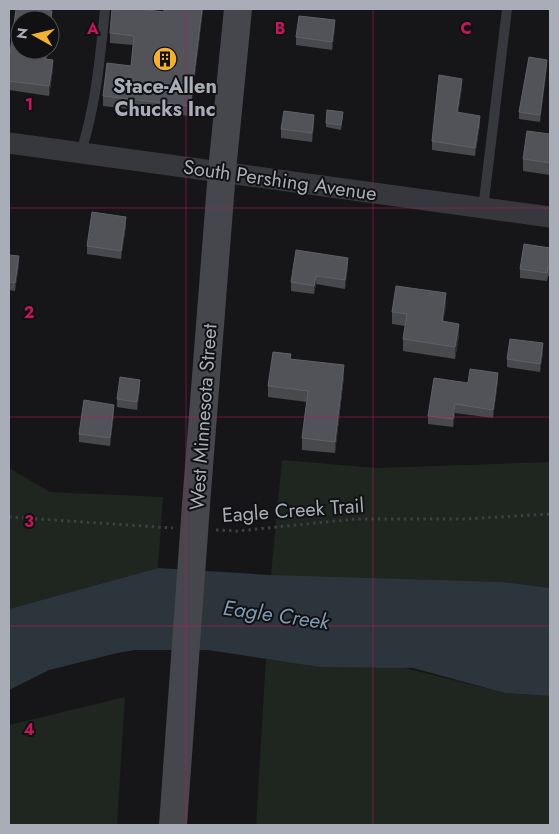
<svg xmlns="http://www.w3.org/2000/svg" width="559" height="834" font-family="Jost,sans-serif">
<rect width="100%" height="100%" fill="#161618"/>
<g fill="#1e261f">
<path d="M282,460L377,468L550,462V588L271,575Z"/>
<path d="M9,468L50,492L163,497L158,568L9,609Z"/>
<path d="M266,659L405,668L505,693L550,696V825H256Z"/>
<path d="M125,697L117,825H9V725Z"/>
</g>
<path fill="#2c353c" d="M158,568L271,575L501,582L550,588V696L505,693L413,668L320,667L208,650H135L117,653L49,670L9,690V609Z"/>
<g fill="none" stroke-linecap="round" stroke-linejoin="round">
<g stroke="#3d3f44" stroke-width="3" stroke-dasharray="2.5 4" stroke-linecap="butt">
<path d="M9,517L173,528"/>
<path d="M216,530L238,531L355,519H465L550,514"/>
</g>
<g stroke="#37383d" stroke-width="10">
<path d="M81,152C96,105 100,58 105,9"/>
<path d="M483,209L507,9"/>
</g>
<path stroke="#37383d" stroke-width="21" d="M9,143L550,217"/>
<g stroke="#45474d" stroke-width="28">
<path d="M196,505L222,171L238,9"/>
<path d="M173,825L177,769"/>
</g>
<path stroke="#45474d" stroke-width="28" d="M177,769L196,505"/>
</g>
<g fill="#47494d">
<path d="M16,9H37L52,11V21L50,34V20H20V50H48L47,59L53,60V70L49,96L9,90V54H10Z"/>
<path d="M164,9H203L190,116L103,106V96L131,66L133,45L110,43V33L164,12Z"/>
<path d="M335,29L332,50L296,45V37Z"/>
<path d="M547,66L540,122L519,119V112Z"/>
<path d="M462,87L458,113L480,124L475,156L432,150V141Z"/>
<path d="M343,116L341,130L326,127V123Z"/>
<path d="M314,123L312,142L281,138V129Z"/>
<path d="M550,134V175L523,171V159Z"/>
<path d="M126,225L121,259L87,254V246Z"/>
<path d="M550,248V276H548L547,281L520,278V269Z"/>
<path d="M9,255L19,264L15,291L9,290Z"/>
<path d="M348,266L345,289L316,284L314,294L291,291V282Z"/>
<path d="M446,305L443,321L459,336L455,359L403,351V339L405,326L392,324V312Z"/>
<path d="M543,352L540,372L507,367V359Z"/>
<path d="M291,359L344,377L335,453L302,450V438L307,402L268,397V386Z"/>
<path d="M498,381L493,418L455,413L453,427L428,424V416L468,383Z"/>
<path d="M140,388L137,410L117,407V399Z"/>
<path d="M114,413L110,446L79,442V434Z"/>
</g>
<g fill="#2f3033">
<path d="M202,9H203L190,116V106Z"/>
<path d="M52,11V21L50,34V25Z"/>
<path d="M335,20V29L332,50V42Z"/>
<path d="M46,50H48L45,69V59Z"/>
<path d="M53,60V70L49,96V86Z"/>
<path d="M547,60V66L540,122V115Z"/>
<path d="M462,79V87L457,121V112Z"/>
<path d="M314,115V123L312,142V133Z"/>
<path d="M480,116V124L475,156V148Z"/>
<path d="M126,217V225L121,259V251Z"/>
<path d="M19,256V264L15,291V283Z"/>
<path d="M348,258V266L345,289V280Z"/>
<path d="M316,276V284L314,294V286Z"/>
<path d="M446,293V305L442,333V321Z"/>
<path d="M459,324V336L455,359V347Z"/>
<path d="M543,343V352L540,372V364Z"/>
<path d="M344,365V377L335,453V442Z"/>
<path d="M498,373V381L493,418V410Z"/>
<path d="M140,380V388L137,410V402Z"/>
<path d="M455,404V413L453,427V419Z"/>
<path d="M114,405V413L110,446V438Z"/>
</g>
<g fill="#525359" stroke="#5f6168">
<path d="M16,9H37L52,11L50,25V20H20V50H46L45,59L53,60L49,86L9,81V54H10Z"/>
<path d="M112,9H140L164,12V9H202L190,106L103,96L107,63L131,66L134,36L110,33Z"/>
<path d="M299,16L335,20L332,42L296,37Z"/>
<path d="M529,57L547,60L540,115L519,112Z"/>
<path d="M439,75L462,79L457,112L480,116L475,148L432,141Z"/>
<path d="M327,110L343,112L341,125L326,123Z"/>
<path d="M284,111L314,115L312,133L281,129Z"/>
<path d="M527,131L550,134V163L523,159Z"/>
<path d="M92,212L126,217L121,251L87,246Z"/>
<path d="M524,244L550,248V268H548L547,273L520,269Z"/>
<path d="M296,250L348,258L345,280L316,276L314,286L291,282Z"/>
<path d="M9,255L19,256L15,283L9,282Z"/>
<path d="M396,286L446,293L442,321L459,324L455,347L403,339L407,314L392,312Z"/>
<path d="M510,339L543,343L540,364L507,359Z"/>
<path d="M273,352L291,354L290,359L344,365L335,442L302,438L308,391L268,386Z"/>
<path d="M470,369L498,373L493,410L455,404L453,419L428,416L434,378L468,383Z"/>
<path d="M120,377L140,380L137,402L117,399Z"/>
<path d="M84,400L114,405L110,438L79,434Z"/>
</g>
<path fill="none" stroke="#c2185b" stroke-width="1" stroke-opacity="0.55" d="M186,9V825M373,9V825M9,208H550M9,417H550M9,626H550"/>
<defs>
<g id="building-disc" transform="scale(1.25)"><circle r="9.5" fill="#f2b134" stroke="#111113"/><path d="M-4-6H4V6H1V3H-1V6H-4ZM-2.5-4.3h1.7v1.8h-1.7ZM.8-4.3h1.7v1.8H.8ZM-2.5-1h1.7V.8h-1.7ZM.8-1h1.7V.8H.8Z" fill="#111"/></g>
</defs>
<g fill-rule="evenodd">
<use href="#building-disc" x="165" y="59"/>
</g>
<g text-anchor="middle" stroke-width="4" stroke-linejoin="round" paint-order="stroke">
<g font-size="20" font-weight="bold" fill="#a8adb8" stroke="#111113">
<text x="165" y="93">Stace-Allen<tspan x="165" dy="23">Chucks Inc</tspan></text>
</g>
<g font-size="20" fill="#a8adb8" stroke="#111113">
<text transform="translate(280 180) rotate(8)" y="7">South Pershing Avenue</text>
<text transform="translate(203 417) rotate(-86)" y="7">West Minnesota Street</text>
<text transform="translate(293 510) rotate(-4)" y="7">Eagle Creek Trail</text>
</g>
<g font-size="21" font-style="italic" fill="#7f9bb3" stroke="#111113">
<text transform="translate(276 615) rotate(8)" y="7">Eagle Creek</text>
</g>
</g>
<g font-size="16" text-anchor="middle" font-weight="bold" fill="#c2185b" stroke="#111113" stroke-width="4" stroke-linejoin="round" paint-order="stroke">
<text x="93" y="34">A</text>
<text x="280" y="34">B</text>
<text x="466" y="34">C</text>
<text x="29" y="110">1</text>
<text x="29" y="318">2</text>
<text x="29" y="527">3</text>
<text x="29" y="735">4</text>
</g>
<rect width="559" height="834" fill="none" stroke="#a8adb8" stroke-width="20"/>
<g transform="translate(35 35) rotate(278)"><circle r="24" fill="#111113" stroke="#4d4f55"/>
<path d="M0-4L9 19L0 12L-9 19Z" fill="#f2b134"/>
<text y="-8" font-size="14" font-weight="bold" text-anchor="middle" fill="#a8adb8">N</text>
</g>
</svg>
